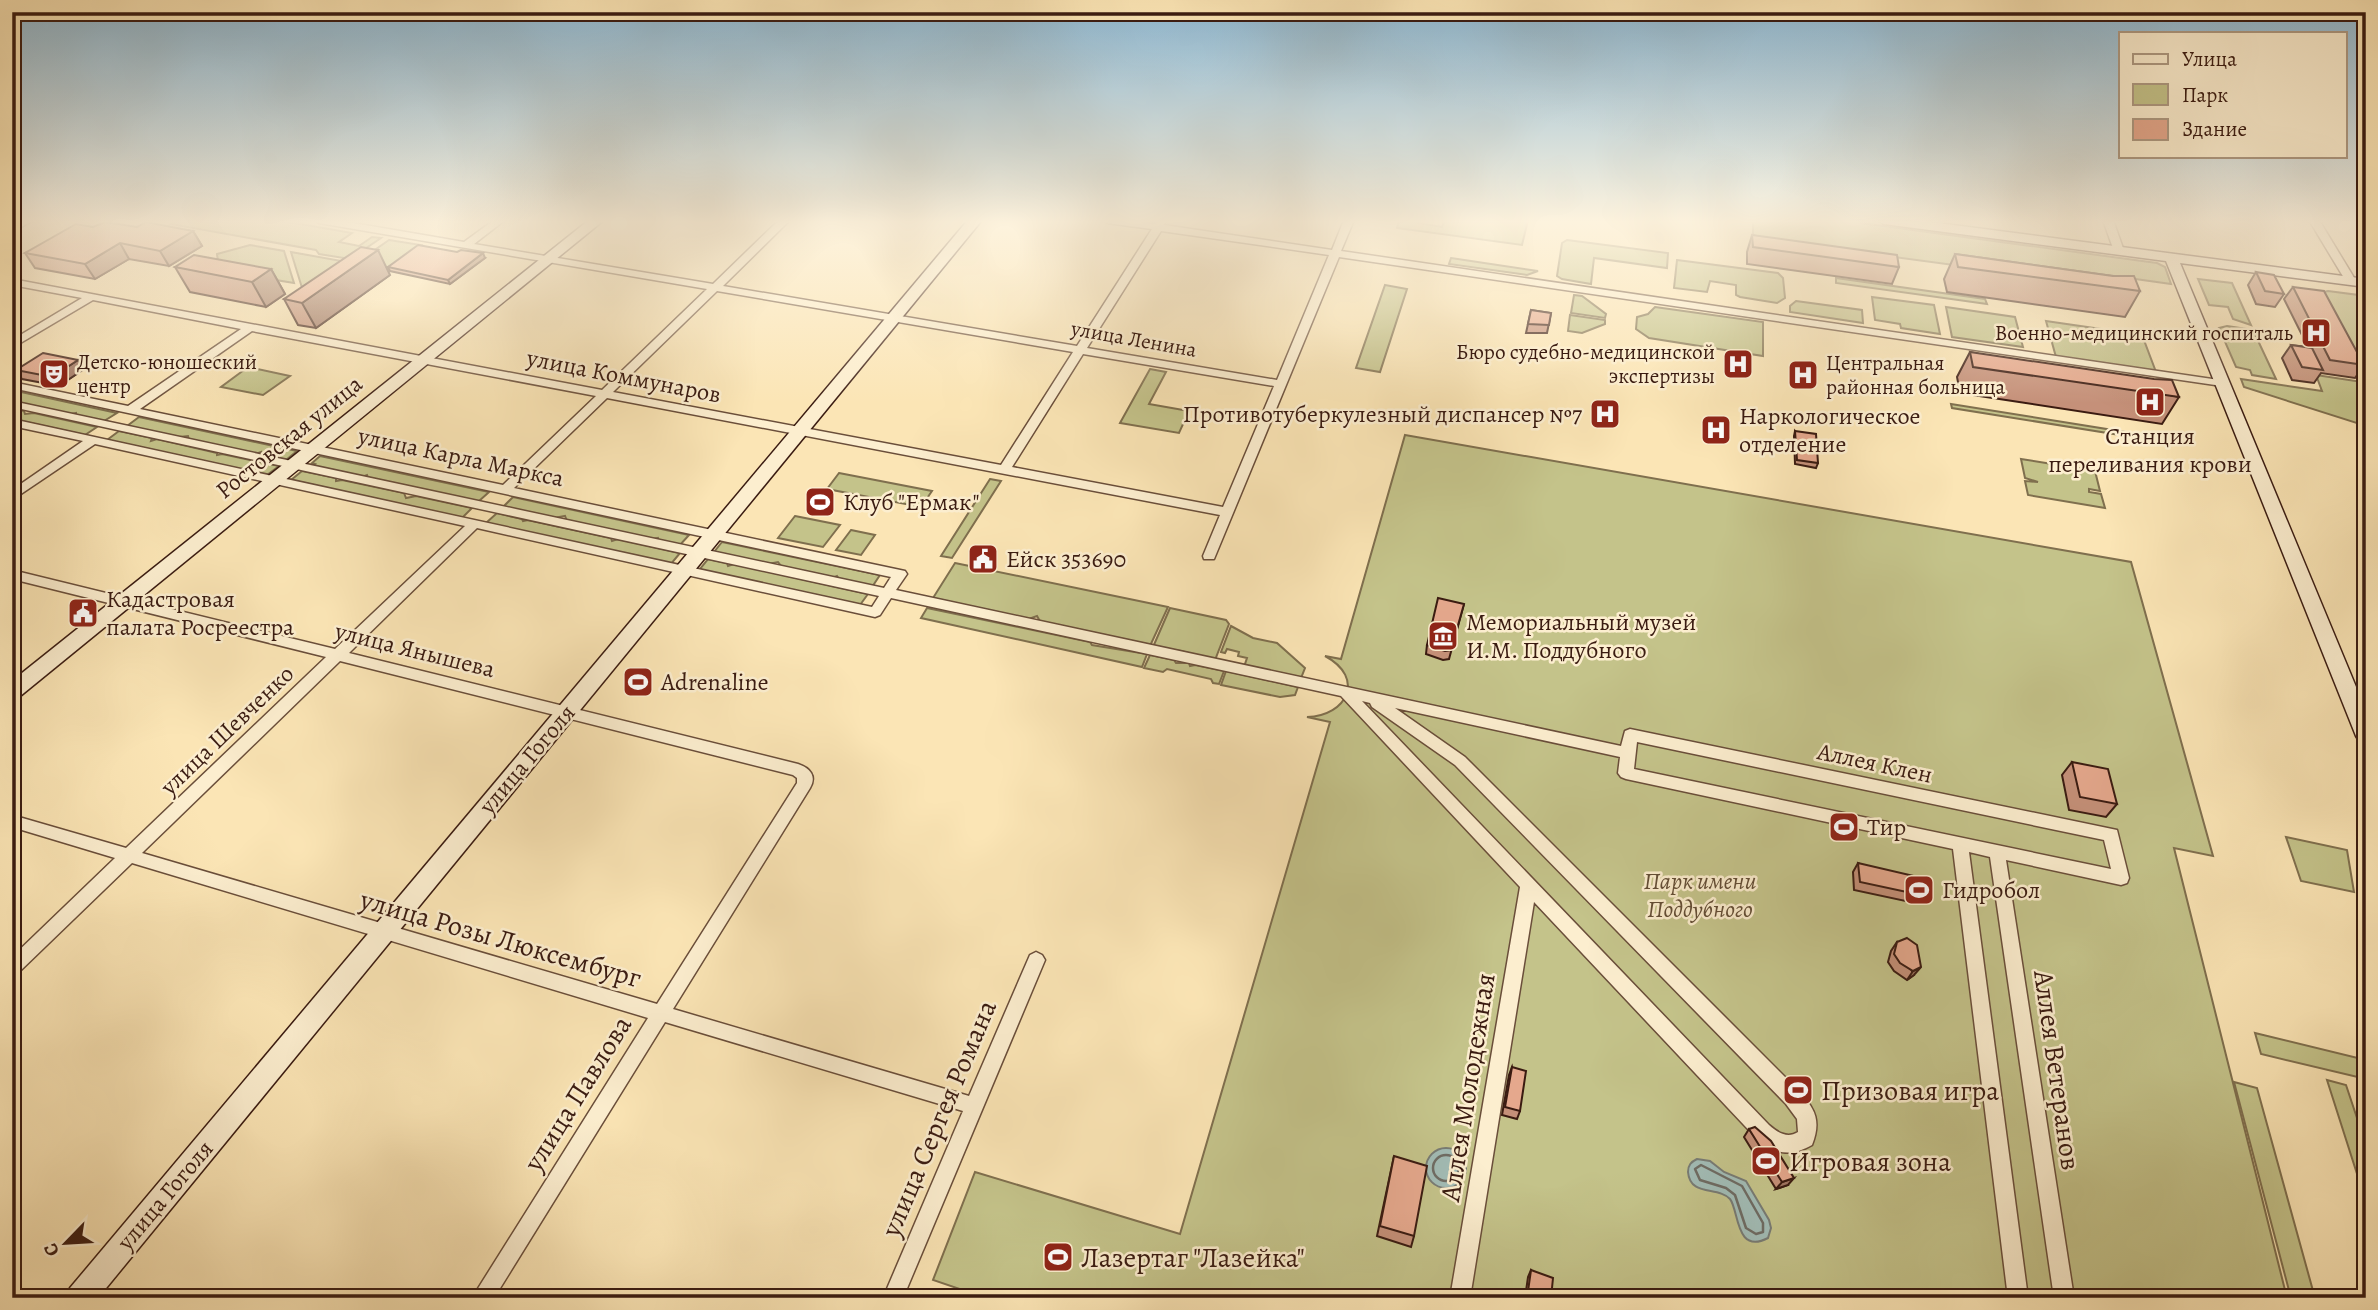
<svg xmlns="http://www.w3.org/2000/svg" width="2378" height="1310" font-family="Alegreya,serif">
<rect width="100%" height="100%" fill="#fbe5b5"/>
<filter id="stains"><feTurbulence type="fractalNoise" baseFrequency=".00286" numOctaves="4"/><feColorMatrix values="0 0 0 0 .2 0 0 0 0 .09 0 0 0 0 .02 0 0 0 .5 -.17"/></filter>
<radialGradient id="worn" r=".72"><stop offset=".6" stop-color="#630" stop-opacity="0"/><stop offset="1" stop-color="#630" stop-opacity=".3"/></radialGradient>
<g fill="#c4c38a" stroke="#7f6f4e" stroke-width="2">
<path d="M177,220H278L352,233L339,242L359,246L372,237L381,238L350,259L319,254L316,250L171,224Z"/>
<path d="M1399,220H1418V223L1442,227L1445,220H1528L1522,245L1397,228Z"/>
<path d="M1753,220H1839L2157,263L2165,267L2171,284L2114,276L2117,287L1753,238Z"/>
<path d="M389,240L421,245L402,259L398,271L356,263Z"/>
<path d="M1567,240L1668,253L1667,268L1594,258L1591,284L1562,279L1557,276L1562,243Z"/>
<path d="M250,245L284,251L294,283L276,280L275,277L219,269L217,254Z"/>
<path d="M291,252L347,262L303,291Z"/>
<path d="M1451,258L1538,271L1527,275L1449,264Z"/>
<path d="M1677,260L1778,273L1783,278L1785,298L1777,303L1740,297L1736,295V285L1710,281L1707,292L1674,288Z"/>
<path d="M1836,278L1985,299L1987,304L1836,283Z"/>
<path d="M2198,279L2232,283L2251,325L2233,319L2228,307L2209,305Z"/>
<path d="M1385,285L1407,289L1380,372L1356,368Z"/>
<path d="M2328,291L2366,296V426L2244,387L2241,379L2322,391L2316,375L2362,382L2315,294Z"/>
<path d="M1574,295L1582,296L1606,314L1605,318L1571,313Z"/>
<path d="M1872,297L1934,305L1940,334L1901,328L1900,324L1875,320Z"/>
<path d="M1796,301L1862,310L1863,323L1790,312V306Z"/>
<path d="M1655,307L1763,322V356L1649,338L1636,329L1637,317L1648,314Z"/>
<path d="M1946,307L2015,317L2023,347L1952,337Z"/>
<path d="M1570,315L1605,320V324L1582,333L1568,331Z"/>
<path d="M2046,321L2142,335L2156,372L2056,357Z"/>
<path d="M2227,326L2253,330L2276,379L2252,375L2250,370L2236,367L2219,328Z"/>
<path d="M248,367L290,376L263,395L221,387Z"/>
<path d="M1150,369L1166,372L1149,404L1189,411L1179,433L1120,423Z"/>
<path d="M12,390L117,413L104,421L76,415V413L71,414L18,403V400L12,402Z"/>
<path d="M1951,404L2125,432L2126,436L1952,408Z"/>
<path d="M12,408L24,411L25,414L34,413L97,427L85,435L12,419Z"/>
<path d="M139,417L297,451L286,460L261,455V452L256,454L189,440L188,436L179,437L127,426Z"/>
<path d="M119,431L152,438L151,441L157,439L217,453V455L222,454L279,466L267,475L107,440Z"/>
<path d="M1405,435L2131,562L2213,856L2174,848L2287,1298H986L933,1280L975,1172L1180,1234L1330,722L1307,717C1347,716 1366,678 1325,656L1341,659Z"/>
<path d="M320,456L489,492L478,502L368,478L367,475L362,477L312,466L315,464L312,463Z"/>
<path d="M2021,459L2095,471L2100,491L2089,489V492L2101,494L2105,508L2028,495L2025,481L2038,482L2025,478Z"/>
<path d="M302,471L336,478V481L342,480L404,493L406,498L416,496L472,508L462,518L291,480Z"/>
<path d="M839,473L932,491L921,507L827,489Z"/>
<path d="M990,479L1001,481L952,558L941,556Z"/>
<path d="M513,497L689,535L680,545L659,541L658,538L652,539L567,521L565,516L554,518L503,507Z"/>
<path d="M497,513L522,519L523,521L528,520L611,538L612,541L618,539L680,553L671,564L486,523Z"/>
<path d="M795,516L840,525L823,547L778,538Z"/>
<path d="M851,530L875,535L861,555L836,550Z"/>
<path d="M722,542L880,575L872,587L839,579L837,576L832,578L782,567L778,562L768,564L714,552Z"/>
<path d="M708,559L727,563L728,566L734,564L868,594L860,605L699,570Z"/>
<path d="M955,563L1168,607L1150,646L1041,623L1037,616L1026,620L933,598Z"/>
<path d="M927,608L1090,642L1092,645L1147,654L1142,667L921,618Z"/>
<path d="M1170,608L1226,620L1229,624L1215,660L1181,651L1153,647Z"/>
<path d="M1231,626L1253,638L1277,643L1305,668L1301,678L1244,667L1247,658L1238,656L1239,652L1227,649L1225,653L1221,652Z"/>
<path d="M1150,655L1174,660L1176,663H1189L1190,666L1195,665L1224,671L1219,684L1213,683L1211,679L1167,669L1163,672L1144,668Z"/>
<path d="M1226,671L1298,687L1295,695L1280,697L1221,685Z"/>
<path d="M2286,837L2347,850L2354,892L2301,881Z"/>
<path d="M2255,1033L2366,1060V1079L2261,1054Z"/>
<path d="M2327,1080L2346,1085L2361,1130L2366,1131V1202Z"/>
<path d="M2234,1082L2257,1088L2315,1298H2291Z"/>
</g>
<g fill="#a2bdb7" stroke="#787c75" stroke-width="2">
<circle cx="1446" cy="1168" r="20"/>
<path d="M1697,1159L1710,1161L1724,1172L1746,1181L1769,1220L1771,1228L1768,1238C1735,1255 1739,1210 1730,1199C1718,1186 1690,1197 1688,1172C1688,1165 1691,1162 1697,1159Z"/>
</g>
<g fill="none" stroke-linecap="round" stroke-linejoin="round">
<g stroke="#6e6c64" stroke-width="2.5">
<circle cx="1446" cy="1168" r="13"/>
<path d="M1701,1165L1742,1186L1763,1223V1232L1756,1234L1746,1228L1735,1195L1726,1188L1700,1180L1695,1169Z"/>
</g>
<g stroke="#6a4e3a" stroke-width="3">
<g id="street">
<path d="M22,220H34L12,232V225Z"/>
<path d="M314,220H336L464,242L494,220H505L474,244L713,284L779,220H790L723,286L1077,346L1152,229L1107,223L1102,220H1127L1155,224L1158,220H1166L1164,225L1332,250L1344,220H1354L1341,251L2226,381L2228,383L2222,386L1339,257L1214,559H1204L1203,556L1220,515L607,398L514,488L905,571L907,574L896,590L1621,746L1625,731L1630,729L2117,830L2129,878L2127,883L2121,885L2006,860L2074,1298H2054L1990,857L1969,852L2028,1298H2008L1953,849L1626,779L1621,777L1618,773L1620,757L1395,708L1465,757L1800,1092C1816,1110 1821,1122 1812,1145C1793,1156 1777,1155 1760,1142L1534,902L1470,1298H1450L1520,887L1341,696L891,598L880,615L875,617L477,528L349,653L798,764C810,768 817,776 810,788L673,1009L969,1096L1030,955L1036,952L1042,955L1045,960L903,1298H883L963,1111L665,1022L494,1298H472L648,1018L132,863L18,973L12,976V957L115,858L12,827V815L126,848L326,657L12,579V570L335,649L465,526L95,444L12,500V490L83,441L12,426V419L872,607L879,596L12,407V401L884,588L891,577L12,388V382L128,406L241,329L93,300L12,348V340L82,298L12,285V279L602,390L707,289L319,223ZM1161,231L1329,255L1277,380L1087,348ZM717,291L1073,352L1001,465L613,392ZM252,331L596,396L503,485L140,409ZM1083,354L1274,386L1223,507L1012,467ZM340,661L793,775L797,778V783L657,1004L142,853ZM1362,701L1370,703L1372,707L1455,765L1786,1104L1797,1119L1798,1132C1787,1139 1777,1132 1769,1125ZM1637,742L2104,840L2111,869L1634,769Z"/>
<path d="M2103,220H2113L2124,251L2122,253L2114,251Z"/>
<path d="M2309,220H2319L2356,281L2355,283H2347Z"/>
</g>
</g>
<g stroke="#3a1b11" stroke-width="3">
<g id="secondary">
<path d="M589,220H604L19,697L12,699V681Z"/>
<path d="M968,220H982L98,1298H66L70,1288Z"/>
<path d="M1877,220H1915L2366,279V287L2180,263L2366,711V744L2359,741L2356,736L2166,261L1884,224Z"/>
</g>
</g>
<use href="#street" fill="#fceecf" fill-rule="evenodd"/>
<use href="#secondary" fill="#fceecf" fill-rule="evenodd"/>
</g>
<g fill="#c59079" stroke="#3a1b11" stroke-width="2">
<path d="M93,227H137L193,231L202,246L169,266L129,259L95,279L35,268L25,253Z"/>
<path d="M1752,235L1899,267L1892,284L1747,264V252Z"/>
<path d="M457,252L485,258L450,284L390,271L388,267Z"/>
<path d="M1955,254L2113,276L2140,291L2125,317L1947,292L1944,279Z"/>
<path d="M175,267L271,269L285,294L266,307L190,292Z"/>
<path d="M2256,272L2284,294L2275,307L2256,304L2248,285Z"/>
<path d="M390,275L316,328L298,325L284,299Z"/>
<path d="M2293,287L2364,365L2355,378L2321,373L2314,383L2292,380L2282,358L2291,345L2308,347L2284,299Z"/>
<path d="M1531,310L1551,313L1547,333H1526Z"/>
<path d="M1970,352L2179,397L2162,424L1960,393L1957,377Z"/>
<path d="M84,369L59,386L22,379L16,370Z"/>
<path d="M1795,431L1818,463L1816,468L1795,464L1794,436Z"/>
<path d="M1464,604L1449,659L1443,660L1426,654L1427,645Z"/>
<path d="M2072,762L2117,804L2106,817L2069,810L2062,775Z"/>
<path d="M1858,863L1916,894L1910,902L1854,890L1853,872Z"/>
<path d="M1897,942L1914,975L1907,980L1894,971L1888,962L1891,951Z"/>
<path d="M1512,1067L1520,1111L1517,1119L1502,1115L1509,1075Z"/>
<path d="M1749,1129L1788,1185L1776,1189L1744,1137Z"/>
<path d="M1394,1156L1414,1236L1411,1247L1377,1236Z"/>
<path d="M1531,1270L1551,1298H1525L1528,1277Z"/>
</g>
<g fill="#a07663" stroke="#3a1b11" stroke-width="2">
<path d="M193,231L202,246L169,266L160,251Z"/>
<path d="M120,243L129,259L95,279L85,264Z"/>
<path d="M378,250L390,275L316,328L302,303Z"/>
<path d="M483,253L485,258L450,284L448,280Z"/>
<path d="M271,269L285,294L266,307L252,282Z"/>
<path d="M78,360L84,369L59,386L52,377Z"/>
<path d="M1921,967L1914,975L1907,980L1913,971Z"/>
<path d="M1794,1178L1788,1185L1776,1189L1782,1182Z"/>
</g>
<g fill="#e5a88d" stroke="#3a1b11" stroke-width="2">
<path d="M105,222L137,227L146,222L193,231L160,251L120,243L85,264L25,253L76,224L93,227Z"/>
<path d="M1752,235L1897,255L1899,267L1753,247Z"/>
<path d="M418,245L457,252L461,250L483,253L448,280L388,267Z"/>
<path d="M361,247L378,250L302,303L284,299Z"/>
<path d="M1955,254L2113,276H2134L2140,291L1958,267Z"/>
<path d="M194,255L271,269L252,282L175,267Z"/>
<path d="M2256,272L2274,275L2284,294L2265,291Z"/>
<path d="M2293,287L2324,291L2364,365L2330,360Z"/>
<path d="M1531,310L1551,313L1549,325L1528,324Z"/>
<path d="M2291,345L2312,348L2323,370L2302,367Z"/>
<path d="M1970,352L2154,379L2172,380L2179,397L1973,367Z"/>
<path d="M43,353L78,360L52,377L16,370Z"/>
<path d="M1795,431L1816,434L1818,463L1797,460Z"/>
<path d="M1438,598L1464,604L1451,650L1445,651L1427,645Z"/>
<path d="M2072,762L2108,769L2117,804L2080,797Z"/>
<path d="M1858,863L1914,876L1916,894L1860,882Z"/>
<path d="M1907,938L1917,945L1921,967L1913,971L1900,963L1894,954L1897,942Z"/>
<path d="M1512,1067L1526,1071L1520,1111L1505,1107Z"/>
<path d="M1755,1127L1771,1141L1794,1178L1782,1182L1749,1129Z"/>
<path d="M1394,1156L1427,1166L1414,1236L1380,1226Z"/>
<path d="M1531,1270L1553,1278L1551,1298H1527Z"/>
</g>
<linearGradient id="sky" x2="0" y2="1"><stop stop-color="#8cb8d4"/><stop offset="0.55" stop-color="#fdf3de"/><stop offset="1" stop-color="#fdf3de" stop-opacity="0"/></linearGradient>
<rect width="2378" height="403" fill="url(#sky)"/>
<defs>
<g id="hospital-square" transform="scale(1.575)"><rect x="-9" y="-9" width="18" height="18" rx="4" fill="#8f2418" stroke="#fceecf"/><path d="M-5-5h3v3.5h4V-5h3V5h-3V1.5h-4V5h-3Z" fill="#fff"/></g>
<g id="theatre-square" transform="scale(1.575)"><rect x="-9" y="-9" width="18" height="18" rx="4" fill="#8f2418" stroke="#fceecf"/><path d="M-5-5.5Q0-4 5-5.5V0Q5 5 0 6Q-5 5-5 0ZM-3.3-2.5H-1v1.5H-3.3ZM1-2.5H3.3v1.5H1ZM-2.8 1Q0 5.5 2.8 1Z" fill="#fff"/></g>
<g id="stadium-square" transform="scale(1.575)"><rect x="-9" y="-9" width="18" height="18" rx="4" fill="#8f2418" stroke="#fceecf"/><path d="M0-5a6.5 5 0 1 0 0 10a6.5 5 0 1 0 0-10ZM-3.5-1.8h7v3.6h-7Z" fill="#fff"/></g>
<g id="civic-square" transform="scale(1.575)"><rect x="-9" y="-9" width="18" height="18" rx="4" fill="#8f2418" stroke="#fceecf"/><path d="M-.6-6.5H3V-4.5H.6V-3L4-1V1h2V6H-6V1h2V-1L-.6-3ZM-1.2 2.5V6h2.4V2.5Z" fill="#fff"/></g>
<g id="museum-square" transform="scale(1.575)"><rect x="-9" y="-9" width="18" height="18" rx="4" fill="#8f2418" stroke="#fceecf"/><path d="M0-6L6-3V-2H-6V-3ZM-5-1h2V3h-2ZM-1-1h2V3h-2ZM3-1h2V3H3ZM-6 4H6V6H-6Z" fill="#fff"/></g>
</defs>
<g fill-rule="evenodd">
<use href="#hospital-square" x="2316" y="333"/>
<use href="#hospital-square" x="1738" y="364"/>
<use href="#theatre-square" x="54" y="374"/>
<use href="#hospital-square" x="1803" y="375"/>
<use href="#hospital-square" x="2150" y="402"/>
<use href="#hospital-square" x="1605" y="414"/>
<use href="#hospital-square" x="1716" y="430"/>
<use href="#stadium-square" x="820" y="502"/>
<use href="#civic-square" x="983" y="559"/>
<use href="#civic-square" x="83" y="613"/>
<use href="#museum-square" x="1443" y="636"/>
<use href="#stadium-square" x="638" y="682"/>
<use href="#stadium-square" x="1844" y="827"/>
<use href="#stadium-square" x="1919" y="890"/>
<use href="#stadium-square" x="1798" y="1090"/>
<use href="#stadium-square" x="1766" y="1161"/>
<use href="#stadium-square" x="1058" y="1257"/>
</g>
<g text-anchor="middle" stroke-width="5" stroke-linejoin="round" paint-order="stroke">
<g font-size="21" fill="#3a1b11" stroke="#fceecf" text-anchor="end">
<text x="2293" y="340">Военно-медицинский госпиталь</text>
<text x="1715" y="359">Бюро судебно-медицинской<tspan x="1715" dy="24">экспертизы</tspan></text>
<text x="77" y="369" text-anchor="start">Детско-юношеский<tspan x="77" dy="24">центр</tspan></text>
<text x="1826" y="370" text-anchor="start">Центральная<tspan x="1826" dy="24">районная больница</tspan></text>
</g>
<g font-size="21" fill="#3a1b11" stroke="#fceecf">
<text transform="translate(1134 339) rotate(10)" y="7">улица Ленина</text>
</g>
<g font-size="24" fill="#3a1b11" stroke="#fceecf">
<text transform="translate(624 376) rotate(11)" y="8">улица Коммунаров</text>
<text transform="translate(289 437) rotate(-39)" y="8">Ростовская улица</text>
<text transform="translate(461 457) rotate(12)" y="8">улица Карла Маркса</text>
<text transform="translate(415 650) rotate(14)" y="8">улица Янышева</text>
<text transform="translate(227 730) rotate(-44)" y="8">улица Шевченко</text>
<text transform="translate(527 759) rotate(-50)" y="8">улица Гоголя</text>
<text transform="translate(1875 763) rotate(12)" y="8">Аллея Клен</text>
<text transform="translate(165 1195) rotate(-50)" y="8">улица Гоголя</text>
</g>
<g font-size="24" fill="#3a1b11" stroke="#fceecf" text-anchor="start">
<text x="1582" y="422" text-anchor="end">Противотуберкулезный диспансер №7</text>
<text x="1739" y="424">Наркологическое<tspan x="1739" dy="28">отделение</tspan></text>
<text x="2150" y="444" text-anchor="middle">Станция<tspan x="2150" dy="28">переливания крови</tspan></text>
<text x="843" y="510">Клуб "Ермак"</text>
<text x="1006" y="567">Ейск 353690</text>
<text x="106" y="607">Кадастровая<tspan x="106" dy="28">палата Росреестра</tspan></text>
<text x="1466" y="630">Мемориальный музей<tspan x="1466" dy="28">И.М. Поддубного</tspan></text>
<text x="661" y="690">Аdrenaline</text>
<text x="1867" y="835">Тир</text>
<text x="1942" y="898">Гидробол</text>
</g>
<g font-size="24" font-style="italic" fill="#634d35" stroke="#fceecf">
<text x="1700" y="889">Парк имени<tspan x="1700" dy="28">Поддубного</tspan></text>
</g>
<g font-size="28" fill="#3a1b11" stroke="#fceecf">
<text transform="translate(501 938) rotate(16)" y="10">улица Розы Люксембург</text>
<text transform="translate(2058 1070) rotate(82)" y="10">Аллея Ветеранов</text>
<text transform="translate(1467 1087) rotate(-81)" y="10">Аллея Молодежная</text>
<text transform="translate(577 1093) rotate(-58)" y="10">улица Павлова</text>
<text transform="translate(938 1118) rotate(-67)" y="10">улица Сергея Романа</text>
</g>
<g font-size="28" fill="#3a1b11" stroke="#fceecf" text-anchor="start">
<text x="1821" y="1100">Призовая игра</text>
<text x="1789" y="1171">Игровая зона</text>
<text x="1081" y="1267">Лазертаг "Лазейка"</text>
</g>
</g>
<rect width="2378" height="1310" fill="none" stroke="#fbe5b5" stroke-width="42"/>
<rect x="14" y="14" width="2350" height="1282" fill="none" stroke="#3a1b11" stroke-width="3.5"/>
<rect x="21" y="21" width="2336" height="1268" fill="none" stroke="#3a1b11" stroke-width="2"/>
<rect x="2119" y="32" width="228" height="126" fill="#fceecf" stroke="#ae9a83" stroke-width="2"/>
<rect x="2133" y="54" width="35" height="10" fill="#fceecf" stroke="#ae9a83" stroke-width="2"/>
<text x="2182" y="66" font-size="21" fill="#3a1b11">Улица</text>
<rect x="2133" y="84" width="35" height="21" fill="#c4c38a" stroke="#ae9a83" stroke-width="2"/>
<text x="2182" y="102" font-size="21" fill="#3a1b11">Парк</text>
<rect x="2133" y="119" width="35" height="21" fill="#e5a88d" stroke="#ae9a83" stroke-width="2"/>
<text x="2182" y="136" font-size="21" fill="#3a1b11">Здание</text>
<g transform="translate(66 1243) rotate(245)" stroke="#fceecf" stroke-width="5" paint-order="stroke">
<path d="M0-5L12 26L0 18L-12 26Z" fill="#3a1b11"/>
<text y="-10" font-size="19" font-weight="bold" text-anchor="middle" fill="#3a1b11">С</text>
</g>
<rect width="100%" height="100%" filter="url(#stains)"/>
<rect width="100%" height="100%" fill="url(#worn)"/>
</svg>
